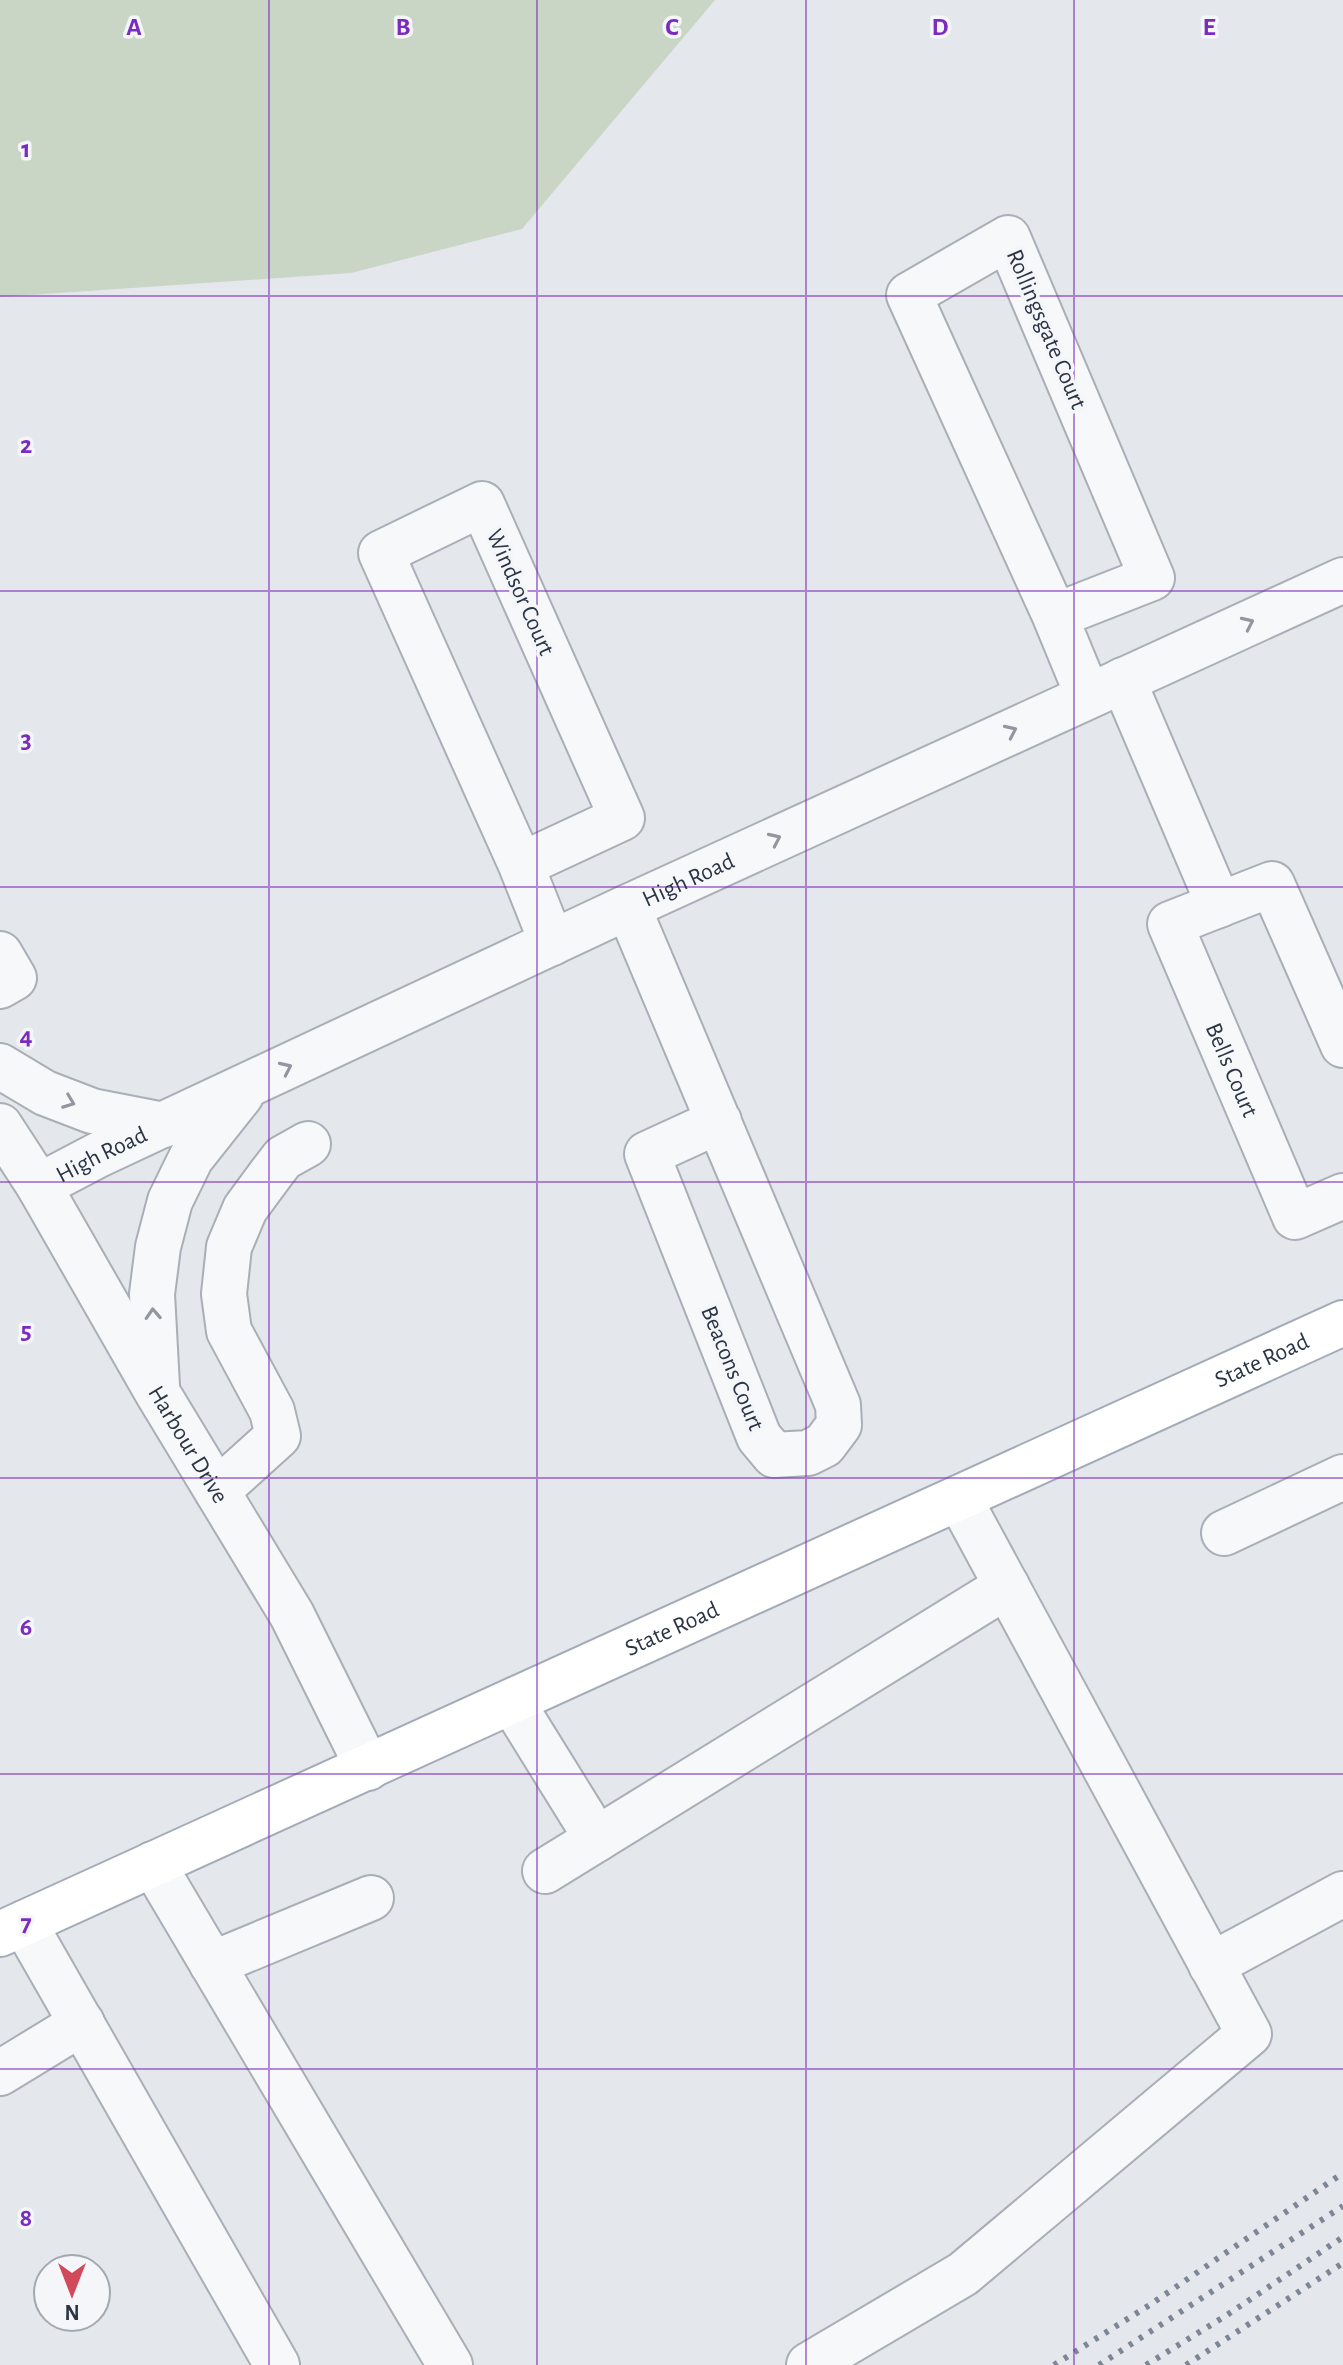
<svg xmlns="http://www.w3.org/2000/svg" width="1343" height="2365" font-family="'Alegreya Sans',sans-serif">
<rect width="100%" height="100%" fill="#e4e7ec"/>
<path fill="#c9d6c5" d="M0,0H715L522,229L351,273L0,297Z"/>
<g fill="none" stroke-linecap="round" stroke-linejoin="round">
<g stroke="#a9aeb7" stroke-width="48">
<g id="minor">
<path d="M1055,616L1152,578L1008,238L909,295L1055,616L1088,696"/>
<path d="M1123,680L1219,905"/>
<path d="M521,865L622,818L482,504L381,553L521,865L552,943"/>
<path d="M628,907L838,1405L839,1425L824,1445L808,1453L774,1455L759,1437L647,1154L719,1121"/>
<path d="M0,954L14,978L0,986"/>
<path id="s1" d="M1343,1045L1272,884L1170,924L1295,1217L1343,1196"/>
<path d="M0,1066L45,1093L92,1111L164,1125"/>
<path id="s2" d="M0,1126L39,1186L157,1392L292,1615L368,1768"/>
<path id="s3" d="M39,1186L98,1155L628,907L1343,580"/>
<path d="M157,1386L152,1294L158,1247L170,1201L191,1158L241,1095"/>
<path d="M217,1491L278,1436L272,1411L229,1331L224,1294L229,1247L245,1209L270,1175L283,1158L308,1144"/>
<path d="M1224,1533L1343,1477"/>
<path d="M512,1702L597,1839"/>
<path d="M153,1864L450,2365"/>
<path d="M545,1871L1007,1586"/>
<path d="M24,1923L277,2365"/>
<path d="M212,1964L371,1898"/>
<path d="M1211,1965L1343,1894"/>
<path d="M0,2073L82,2023"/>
<path d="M809,2365L963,2274L1249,2034L959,1498"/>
</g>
</g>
<g stroke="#a3abb8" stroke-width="48">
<g id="major">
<path id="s4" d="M0,1934L1343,1323"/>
</g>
</g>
<use href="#minor" stroke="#f7f8fa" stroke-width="44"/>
<use href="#major" stroke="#fff" stroke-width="44"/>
<g stroke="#7d8696" stroke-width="6" stroke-dasharray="4 8" stroke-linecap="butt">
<path d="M1054,2365L1148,2306L1343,2173"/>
<path d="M1099,2365L1343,2206"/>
<path d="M1146,2365L1227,2315L1343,2237"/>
<path d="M1186,2365L1343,2263"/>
</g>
</g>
<defs><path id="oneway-chevron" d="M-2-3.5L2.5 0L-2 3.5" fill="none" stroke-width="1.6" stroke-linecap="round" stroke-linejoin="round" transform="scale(2)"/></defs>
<g stroke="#9196a0">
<use href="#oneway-chevron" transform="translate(1248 623) rotate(-25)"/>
<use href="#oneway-chevron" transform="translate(1011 731) rotate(-25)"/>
<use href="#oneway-chevron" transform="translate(775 839) rotate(-25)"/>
<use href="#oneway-chevron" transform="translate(286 1068) rotate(-25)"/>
<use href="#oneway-chevron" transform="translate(69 1102) rotate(21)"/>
<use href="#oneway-chevron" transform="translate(153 1314) rotate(-93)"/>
</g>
<path fill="none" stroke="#7b2cbf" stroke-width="2" stroke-opacity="0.55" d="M269,0V2365M537,0V2365M806,0V2365M1074,0V2365M0,296H1343M0,591H1343M0,887H1343M0,1182H1343M0,1478H1343M0,1774H1343M0,2069H1343"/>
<g text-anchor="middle" stroke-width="7" stroke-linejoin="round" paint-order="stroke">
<g font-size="24" fill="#2b3445" stroke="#f4f6f9">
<text transform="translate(1047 329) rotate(67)" y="8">Rollingsgate Court</text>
<text transform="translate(521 592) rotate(66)" y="8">Windsor Court</text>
<text dy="8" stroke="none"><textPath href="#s3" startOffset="718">High Road</textPath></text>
<text dy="8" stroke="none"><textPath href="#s1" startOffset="444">Bells Court</textPath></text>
<text dy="8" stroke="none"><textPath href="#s3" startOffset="70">High Road</textPath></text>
<text dy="8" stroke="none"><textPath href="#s4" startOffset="1386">State Road</textPath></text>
<text transform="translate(733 1368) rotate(68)" y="8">Beacons Court</text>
<text dy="8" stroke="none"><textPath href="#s2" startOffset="370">Harbour Drive</textPath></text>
<text dy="8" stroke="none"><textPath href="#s4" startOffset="738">State Road</textPath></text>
</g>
</g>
<g font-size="26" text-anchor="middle" font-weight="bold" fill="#7b2cbf" stroke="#f4f6f9" stroke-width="7" stroke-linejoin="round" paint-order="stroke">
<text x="134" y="35">A</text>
<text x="403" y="35">B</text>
<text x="672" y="35">C</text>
<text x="940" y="35">D</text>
<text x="1209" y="35">E</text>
<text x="26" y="157">1</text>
<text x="26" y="453">2</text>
<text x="26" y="748">3</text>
<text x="26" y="1044">4</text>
<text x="26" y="1339">5</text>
<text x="26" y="1635">6</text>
<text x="26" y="1931">7</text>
<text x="26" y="2226">8</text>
</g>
<g transform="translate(72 2293) rotate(180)"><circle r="38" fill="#f4f6f9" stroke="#a4a8b1" stroke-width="2"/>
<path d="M0-6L14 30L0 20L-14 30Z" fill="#d1495b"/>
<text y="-12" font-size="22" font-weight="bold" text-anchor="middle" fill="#2b3445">N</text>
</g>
</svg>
